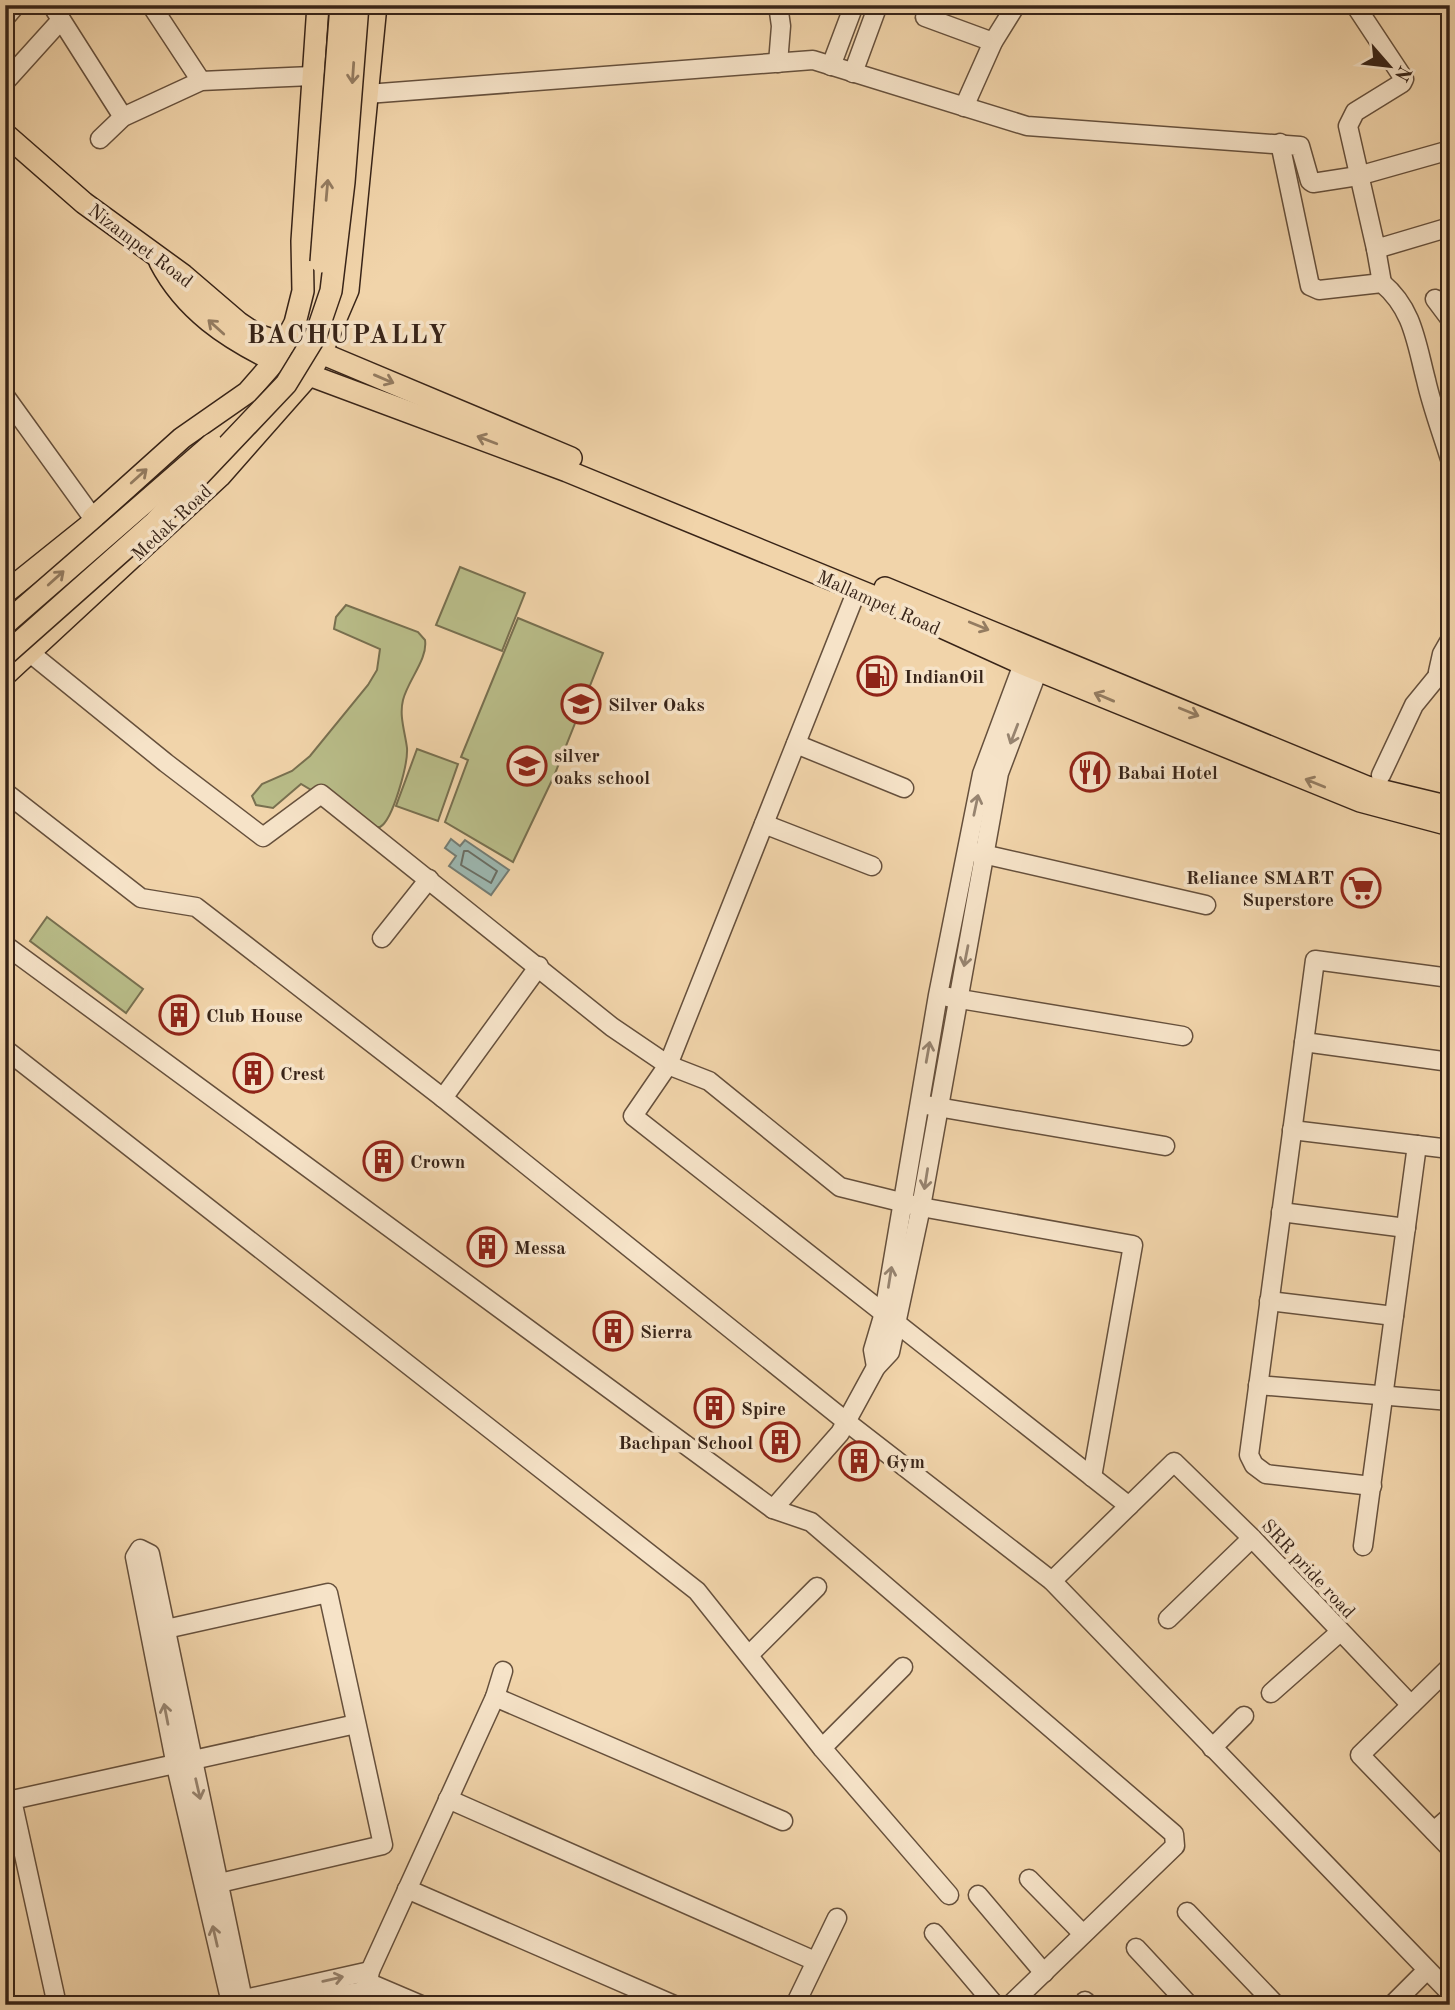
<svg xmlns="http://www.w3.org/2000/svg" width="1455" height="2010" font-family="'Old Standard TT',serif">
<rect width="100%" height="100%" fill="#f1d4aa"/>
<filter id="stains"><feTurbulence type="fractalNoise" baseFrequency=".00286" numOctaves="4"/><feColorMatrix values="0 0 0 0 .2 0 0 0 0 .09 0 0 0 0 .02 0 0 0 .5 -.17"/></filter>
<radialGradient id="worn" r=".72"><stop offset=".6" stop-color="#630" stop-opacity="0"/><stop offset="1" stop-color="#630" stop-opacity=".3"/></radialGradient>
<g fill="#b9bd89" stroke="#787050" stroke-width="2">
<path d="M460,567L525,593L502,651L436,625Z"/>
<path d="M346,605L418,632L425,640C428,659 408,680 403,700C399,716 405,732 407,748C408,764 393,820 380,827H373L301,784L273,808L256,805L252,796L262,784L292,771L310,756L368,685L377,670L380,649L334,629L336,617Z"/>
<path d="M518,618L603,653L554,776L513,862L445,822L468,760L461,757Z"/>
<path d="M417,749L458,764L438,821L396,806Z"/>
<path d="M47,917L143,989L126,1013L30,941Z"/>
</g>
<path fill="#9cb7b0" stroke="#747c73" stroke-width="2" d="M451,839L460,846L465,840L509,870L491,895L449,866L456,856L445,848Z"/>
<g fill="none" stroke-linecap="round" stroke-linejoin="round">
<path stroke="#6a6e64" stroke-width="2" d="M464,851H468L497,871L491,883L461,865Z"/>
<g stroke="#66503c" stroke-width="21">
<g id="minor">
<path d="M61,5L55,10L123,117"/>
<path d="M151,5L201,81"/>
<path d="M1355,5L1404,79L1402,83L1355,112L1348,126L1376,249L1450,227"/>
<path d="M925,17L993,42"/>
<path d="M5,18L16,5"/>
<path d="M778,63L781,26L778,5"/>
<path d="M831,66L854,5"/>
<path d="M853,73L878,5"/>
<path d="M5,82L61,20"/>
<path d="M367,94L813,60L1027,126L1300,146L1310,181L1313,183L1358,176L1450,150"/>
<path d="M964,107L993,42L1016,5"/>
<path d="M100,139L123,117L201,81L312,76"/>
<path d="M1280,143L1310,286L1319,290L1382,283C1413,309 1416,342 1426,380C1432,407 1442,433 1450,459"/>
<path d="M1376,249L1382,283"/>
<path d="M1435,299L1450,319"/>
<path d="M5,396L93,518"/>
<path d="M857,590L668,1065L633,1116L1129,1506"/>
<path d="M29,652L166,763L263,837L321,794L612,1027L668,1065L709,1081L840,1187L921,1207L1133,1245L1092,1477"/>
<path d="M1438,672L1442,654L1450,640"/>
<path d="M796,744L904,788"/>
<path d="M1381,775L1414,705L1450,661"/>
<path d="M5,792L141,898L196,907L443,1098L848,1423L1052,1581L1450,1993"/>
<path d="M764,824L872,866"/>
<path d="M974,852L1206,905"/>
<path d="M382,938L429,879"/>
<path d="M5,945L773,1509L811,1522L1174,1834L1175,1846L1010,2005"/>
<path d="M948,997L1183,1036"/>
<path d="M1304,1042L1450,1062"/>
<path d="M5,1049L697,1591L822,1748L949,1895"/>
<path d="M443,1098L539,966"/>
<path d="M926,1105L1165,1146"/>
<path d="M1292,1130L1450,1149"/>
<path d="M1281,1212L1406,1228"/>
<path d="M1269,1301L1394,1316"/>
<path d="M876,1367L873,1350L884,1313L938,995L982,774L1023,664"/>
<path d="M1258,1385L1450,1401"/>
<path d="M1372,1486L1266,1474L1254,1465L1249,1455L1315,960L1450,978"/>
<path d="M773,1509L840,1433L876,1367L890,1352L921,1207L999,773L1038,670"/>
<path d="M1363,1546L1417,1145"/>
<path d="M1052,1581L1174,1462L1252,1538L1411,1705"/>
<path d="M1168,1619L1252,1538"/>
<path d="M157,1631L328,1593L383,1845L207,1886"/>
<path d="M749,1655L817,1587"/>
<path d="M1450,1667L1360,1755L1450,1848"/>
<path d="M1271,1693L1340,1632"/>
<path d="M495,1697L783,1821"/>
<path d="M822,1748L903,1667"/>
<path d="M1212,1748L1244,1716"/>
<path d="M448,1799L815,1961"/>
<path d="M1434,1831L1450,1817"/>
<path d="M1029,1879L1083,1934"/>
<path d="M407,1889L674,2005"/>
<path d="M978,1895L1044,1973"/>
<path d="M1187,1912L1276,2005"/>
<path d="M934,1933L995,2005"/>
<path d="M1136,1948L1189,2005"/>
<path d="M367,1982L421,2005"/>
<path d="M249,1998L370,1971"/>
<path d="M1085,2001L1089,2005"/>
<path d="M231,2003L176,1766L135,1557L140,1549L150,1554L242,1995"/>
<path d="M57,2005L12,1800L356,1724"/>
<path d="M279,2005L365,1991"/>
<path d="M364,2005L370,1971L495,1697L503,1671"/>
<path d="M795,2005L837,1918"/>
<path d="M1392,2005L1427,1970"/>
</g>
</g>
<g stroke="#382418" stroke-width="24">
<g id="major">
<path d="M5,134L84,203L183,275L239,323L257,335L285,344"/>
<path d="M160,262C185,310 227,338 275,361"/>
<path d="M321,353L571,458"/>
<path d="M309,375L567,471L882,600L1023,664L1360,801L1450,825"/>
<path d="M885,588L1367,787L1450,807"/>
<path d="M5,593L91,524L93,518L182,438L248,392L275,361L295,323L303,291L302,241L318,5"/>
<path d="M5,675L220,476L309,375L321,353L348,290L376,5"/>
</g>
</g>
<use href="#minor" stroke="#f6e3c8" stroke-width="18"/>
<use href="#major" stroke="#f1d4aa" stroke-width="21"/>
<g stroke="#382418" stroke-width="24" stroke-linecap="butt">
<g id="major-bridge">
<path d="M321,262L341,5"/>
<path d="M5,624L212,444"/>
<path d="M5,655L155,522L286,384L316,335L331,291L344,182L358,5"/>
</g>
</g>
<use href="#major-bridge" stroke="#f1d4aa" stroke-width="21"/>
</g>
<defs><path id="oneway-shaft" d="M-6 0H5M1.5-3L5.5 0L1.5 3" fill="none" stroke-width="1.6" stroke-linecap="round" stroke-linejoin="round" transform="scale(1.75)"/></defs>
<g stroke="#947c61">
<use href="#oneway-shaft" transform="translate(353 73) rotate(94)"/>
<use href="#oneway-shaft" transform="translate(327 190) rotate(-85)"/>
<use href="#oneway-shaft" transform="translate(216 327) rotate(-138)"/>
<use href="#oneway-shaft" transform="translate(384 379) rotate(23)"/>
<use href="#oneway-shaft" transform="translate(487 440) rotate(-159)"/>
<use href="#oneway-shaft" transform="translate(139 476) rotate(-42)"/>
<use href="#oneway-shaft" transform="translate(56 578) rotate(-42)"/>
<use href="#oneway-shaft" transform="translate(979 626) rotate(22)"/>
<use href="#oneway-shaft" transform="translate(1104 697) rotate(-157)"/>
<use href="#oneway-shaft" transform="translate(1189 712) rotate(22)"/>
<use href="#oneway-shaft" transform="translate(1315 783) rotate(-158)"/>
</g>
<g stroke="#978470">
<use href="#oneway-shaft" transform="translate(1014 734) rotate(111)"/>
<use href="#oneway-shaft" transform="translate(976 805) rotate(-78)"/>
<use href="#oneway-shaft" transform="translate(966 956) rotate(101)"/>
<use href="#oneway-shaft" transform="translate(928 1052) rotate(-80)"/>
<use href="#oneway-shaft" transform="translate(926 1179) rotate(99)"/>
<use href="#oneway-shaft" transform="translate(890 1277) rotate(-81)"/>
<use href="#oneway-shaft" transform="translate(166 1714) rotate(-101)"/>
<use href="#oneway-shaft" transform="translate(198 1789) rotate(77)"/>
<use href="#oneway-shaft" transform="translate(215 1936) rotate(-103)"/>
<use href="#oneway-shaft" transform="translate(333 1979) rotate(-13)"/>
</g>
<defs>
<g id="fuel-ring" transform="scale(2.0125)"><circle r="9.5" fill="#f6e3c8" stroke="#8f2418" stroke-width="1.5"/><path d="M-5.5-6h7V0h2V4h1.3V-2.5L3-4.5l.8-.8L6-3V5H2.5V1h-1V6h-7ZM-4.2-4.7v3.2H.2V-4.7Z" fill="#8f2418"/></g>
<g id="school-ring" transform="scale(2.0125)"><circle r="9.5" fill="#f6e3c8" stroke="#8f2418" stroke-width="1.5"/><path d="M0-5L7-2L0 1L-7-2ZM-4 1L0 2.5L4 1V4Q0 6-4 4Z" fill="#8f2418"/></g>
<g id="restaurant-ring" transform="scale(2.0125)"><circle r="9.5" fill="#f6e3c8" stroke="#8f2418" stroke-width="1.5"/><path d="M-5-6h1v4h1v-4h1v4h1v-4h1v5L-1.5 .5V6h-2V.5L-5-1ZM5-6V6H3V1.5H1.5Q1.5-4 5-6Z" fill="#8f2418"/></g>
<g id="supermarket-ring" transform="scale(2.0125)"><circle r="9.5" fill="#f6e3c8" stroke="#8f2418" stroke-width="1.5"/><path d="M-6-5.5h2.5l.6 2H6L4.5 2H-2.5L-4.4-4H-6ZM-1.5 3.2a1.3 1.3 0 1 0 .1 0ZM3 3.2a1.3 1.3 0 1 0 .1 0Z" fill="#8f2418"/></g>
<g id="building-ring" transform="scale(2.0125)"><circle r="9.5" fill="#f6e3c8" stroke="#8f2418" stroke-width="1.5"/><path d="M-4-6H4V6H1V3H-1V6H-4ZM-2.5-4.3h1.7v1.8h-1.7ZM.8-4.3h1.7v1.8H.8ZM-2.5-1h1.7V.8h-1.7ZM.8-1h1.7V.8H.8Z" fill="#8f2418"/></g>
</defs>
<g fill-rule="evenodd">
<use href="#fuel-ring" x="877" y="676"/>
<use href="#school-ring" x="581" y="704"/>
<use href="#school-ring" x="527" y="766"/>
<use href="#restaurant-ring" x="1090" y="772"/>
<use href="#supermarket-ring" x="1361" y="888"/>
<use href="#building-ring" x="179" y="1015"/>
<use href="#building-ring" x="253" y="1073"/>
<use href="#building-ring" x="383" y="1161"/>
<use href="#building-ring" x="487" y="1247"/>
<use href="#building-ring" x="613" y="1331"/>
<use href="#building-ring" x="714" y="1408"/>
<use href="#building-ring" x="780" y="1442"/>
<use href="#building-ring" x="859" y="1461"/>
</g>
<g text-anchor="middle" stroke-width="7" stroke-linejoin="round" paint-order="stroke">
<g font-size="19" fill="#382418" stroke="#f6e3c8">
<text transform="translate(141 245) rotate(37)" y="7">Nizampet Road</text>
<text transform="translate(171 522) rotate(-43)" y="7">Medak Road</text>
<text transform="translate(879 602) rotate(24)" y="7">Mallampet Road</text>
<text transform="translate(1309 1568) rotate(47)" y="7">SRR pride road</text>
</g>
<g font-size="19" font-weight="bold" fill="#382418" stroke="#f6e3c8" text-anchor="start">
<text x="904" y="683">IndianOil</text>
<text x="608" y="711">Silver Oaks</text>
<text x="554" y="762">silver<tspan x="554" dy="22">oaks school</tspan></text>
<text x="1117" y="779">Babai Hotel</text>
<text x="1334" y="884" text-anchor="end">Reliance SMART<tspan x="1334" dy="22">Superstore</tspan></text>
<text x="206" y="1022">Club House</text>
<text x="280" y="1080">Crest</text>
<text x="410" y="1168">Crown</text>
<text x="514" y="1254">Messa</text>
<text x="640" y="1338">Sierra</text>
<text x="741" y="1415">Spire</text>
<text x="753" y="1449" text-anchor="end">Bachpan School</text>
<text x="886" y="1468">Gym</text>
</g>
<g font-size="26" font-weight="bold" letter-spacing="2" fill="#382418" stroke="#f6e3c8">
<text x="348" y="343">BACHUPALLY</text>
</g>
</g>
<rect width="1455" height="2010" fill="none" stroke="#f1d4aa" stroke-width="28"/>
<rect x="7" y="7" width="1441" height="1996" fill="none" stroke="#382418" stroke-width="3.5"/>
<rect x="14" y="14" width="1427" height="1982" fill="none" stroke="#382418" stroke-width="2"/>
<g transform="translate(1389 66) rotate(118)" stroke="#f6e3c8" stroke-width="5" paint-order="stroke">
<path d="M0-5L12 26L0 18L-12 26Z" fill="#382418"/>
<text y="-10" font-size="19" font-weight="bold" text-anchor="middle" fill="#382418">N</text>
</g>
<rect width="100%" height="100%" filter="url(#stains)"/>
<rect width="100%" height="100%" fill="url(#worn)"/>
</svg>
